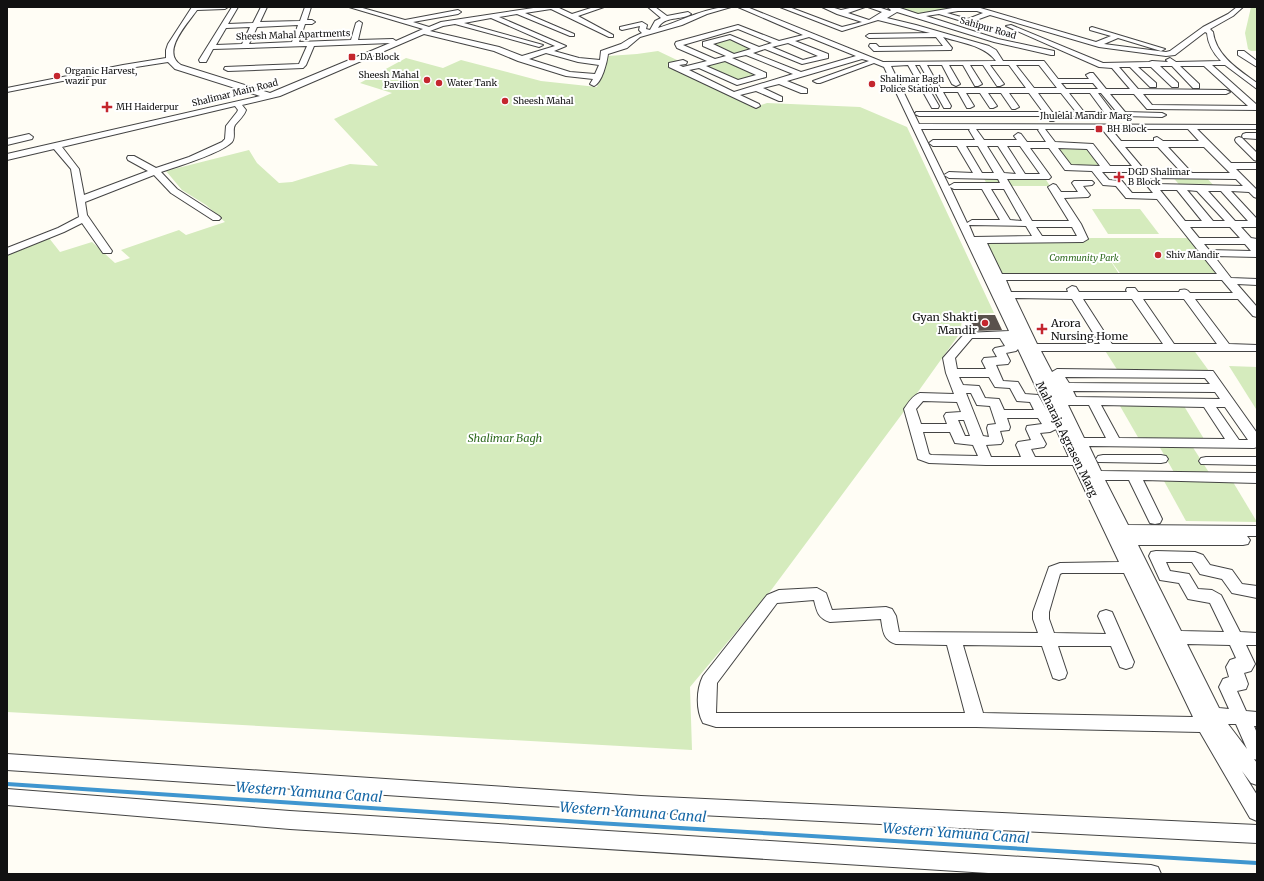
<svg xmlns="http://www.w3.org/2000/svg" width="1264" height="881" font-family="Merriweather,serif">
<rect width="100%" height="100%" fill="#fffdf5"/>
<g fill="#d5ebbd">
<path d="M894,7H986L984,8H956L918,15Z"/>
<path d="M1251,7H1257V51H1251L1248,49L1245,33Z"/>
<path d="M730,38L755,48L733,55L708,44Z"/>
<path d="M658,51L679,61L667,65L755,107L767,103L860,107L907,127L994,313L963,314L960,333L905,410L772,589L690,687L692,750L7,712V253L49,238L60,252L92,242L115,263L130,258L121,250L179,230L186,235L225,222L206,205L182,190L166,171L249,150L257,163L279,183L292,182L350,164L378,166L334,119L392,93L360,83L406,58L443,68L461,60L541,81L597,87L608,56L637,54Z"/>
<path d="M725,59L762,75L738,82L701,66Z"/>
<path d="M1055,146H1088L1104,168H1070Z"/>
<path d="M982,175H1043L1050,186H988Z"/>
<path d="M1172,176H1205L1215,187H1181Z"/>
<path d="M1092,209H1140L1159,234H1108Z"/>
<path d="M1093,238H1188L1218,275L1122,276L1106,254L1121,277L1002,276L985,241Z"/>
<path d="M1104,349H1193L1209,371H1118Z"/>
<path d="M1229,366L1257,367V409H1256Z"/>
<path d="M1120,406H1184L1204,439H1139Z"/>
<path d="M1159,446H1192L1210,474H1175Z"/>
<path d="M1164,481L1233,482L1257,522L1186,521Z"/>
</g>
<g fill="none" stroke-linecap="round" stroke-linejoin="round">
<path stroke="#3f96cf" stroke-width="4" d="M7,784L597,823L1257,863"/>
</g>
<path fill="#5a524d" d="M967,315H995L1002,330L974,331Z"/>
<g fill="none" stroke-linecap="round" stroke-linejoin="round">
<g stroke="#444" stroke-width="2">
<g id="minor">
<path d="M192,7H228L225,9L197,10C188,23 160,52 181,65L270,93L390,43L314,46L306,65L303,68L228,71L224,69L225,67L299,64L307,46L213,49L206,62H200L199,60L232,7H238L228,24L253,23L261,7H267L260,22L300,21L305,7H311L307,20H312L315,22L312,24H305L299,42L351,40L356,23L359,21L362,23L358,40L393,39L396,41L423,29L349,7H359L405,20L458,10L461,12L458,14L413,22L429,27L441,22L540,7H557L572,14L594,7H604L578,16L613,35V37H609L551,9L525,13L574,34V36H570L517,14L499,17L566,46L554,51L579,58L600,60L601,51L621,44L629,39L642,33L639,30L640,26L622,30L620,29V27L642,22L647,25L646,29L650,30L655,21L661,18L648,7H655L667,16L688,12L691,14C681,21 665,15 658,28C682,21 705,7 731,7L707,14L682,25L640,37L627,48L608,54C607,62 602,83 594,86L590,84L593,79L566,76L518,61L494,51L424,34L280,96L242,105L246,110C244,116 239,120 235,125C232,130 236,137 232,142C222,153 176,167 161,172L177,189L219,216L221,218L219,220H213L171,193L154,175L85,202L87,215L112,251L111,253H103L82,223L64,232L7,255V248L58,228L79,217L71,169L54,149L7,160V154L260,96L175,69L168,62L123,69L7,92V88L123,65L166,58V50L168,44ZM491,18L555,46L522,56L499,47L430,31L443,26L455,24L539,47L543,45L464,23ZM298,25L292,42L249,44L257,27ZM250,27L242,44L216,45L226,28ZM546,53L578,62L599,65L595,74L570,72L529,59ZM235,106L238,110L237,112L226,126L225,139L222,142L189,157L156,168L134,156H128L127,158L128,160L148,171L84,195L79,169L62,147Z"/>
<path d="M738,7H747L883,62L996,61C984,45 961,43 943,37L952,48L951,50L874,51L869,46L870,44H876L879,47L943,46L936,37L869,38L866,36L869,34L930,33L878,20L842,31L780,7H789L842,27L862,22L837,14L822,7H831L841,10L854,7H865L848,13L869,20L882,12L868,7H878L890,11L891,10L887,7H897L918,14L958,7H977L1096,42L1111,36L1090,30V28L1092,27L1165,49L1161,51L1118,38L1104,44L1166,52L1170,51L1203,27L1228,14L1237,7H1243L1233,16L1210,29L1213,32C1216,56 1239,70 1257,83V89L1225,65H1212L1257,105V110L1150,109H1147L1134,94H1110L1125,112L1162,113L1166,115L1162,117L1123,116H1120L1101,93H1098L1114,114L1113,116H1055L1057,119L1053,121H1050L1047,116H919L915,114L916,112H1043L1029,93H1009L1019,107L1015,109H1012L1001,93H988L997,106L993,108H990L980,93H966L974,106L970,108H967L958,92H943L951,106L950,108H944L920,65H915L939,106L938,108H932L908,65L891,66L919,124L1257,125V129H1197L1231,163H1257V169H1236L1257,190V198L1254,197L1249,192L1231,191L1257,219V227H1241L1251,238L1257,239L1256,244L1257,257L1214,256L1231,278L1257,279V285L1237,284L1257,307V317L1253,316L1238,299H1195L1229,344L1257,345V351H1041L1052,372L1057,369L1213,371L1257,433V447L1254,448L1089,446L1101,471L1257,473V483L1143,480L1162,519L1160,523L1155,524L1150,523L1148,519L1129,480H1105L1128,525L1257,526V536H1247L1250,540L1248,544L1243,545H1138L1181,631L1224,632L1210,603L1188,599L1179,583L1160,580L1149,556L1151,552L1156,551L1195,552L1203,555L1210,565L1232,570L1242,584L1257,586V598L1232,593L1222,579L1200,574L1192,562H1166L1170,571L1189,574L1198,589L1212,590L1221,595L1240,632L1257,633V645H1246L1255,664L1251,671L1244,673L1248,684L1246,689L1237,691L1246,711L1257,712V726H1254L1257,733V760L1254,759L1257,763V785L1251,783L1242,771L1257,795V821L1250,818L1200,732L976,727H716L703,723C696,710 696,690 703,676L767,595L779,590L817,588L826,593L832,610L886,607L892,609L896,616L899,632L1038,633L1033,619V612L1049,567L1060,563L1119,562L1073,465H986L929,463L918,459L904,409C908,403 913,395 920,393L954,394L946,373L943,358L965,333L1009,331L884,67L874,63L820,83H817L813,81L869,61L862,59L787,81L807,89V93H801L779,84L763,88L782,97V101H779L756,91L740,95L759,104L760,106L756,108L669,67V63L683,60L687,62L686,64L679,65L683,67L707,61L677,48L675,44L676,42L738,25L779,41L803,35ZM958,11H977L983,13L968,19L947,13ZM897,12L994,42L1051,55H1054V51L998,39L926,16L939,14L968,23L990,15L1099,47L1166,56L1175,55L1205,32L1207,33C1208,44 1213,53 1221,61L1176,62L1170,58L1166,60L1168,62L1152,61L1149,62L1103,63L1011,25L1006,26L1099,67L1112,68L1130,89H1106L1093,73H1090L1086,75L1089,79H1058L1044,61H1003L996,50L989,46L916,25L887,18ZM738,29L772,43L759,47L730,35L703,42V46L726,56L715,59L683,45ZM809,37L856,56L801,72L753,53L765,49L802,64L828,58V54L795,41ZM730,39L751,49L734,54L713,44ZM788,43L818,56L803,60L772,47ZM746,55L793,74L734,92L689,70L699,68L737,85L766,77V73L732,58ZM725,61L756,75L738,80L706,66ZM927,65H942L952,84L956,86L960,84L949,65H963L975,86H978L982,84L970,65H983L997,86H1000L1004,84L990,65H1009L1026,88H940ZM1016,65H1039L1057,88H1034ZM1160,66H1172L1193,88H1199V84L1180,66H1204L1248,106L1152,105L1143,94H1226L1230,92L1226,90L1138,89L1119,67H1130L1150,87H1156V83L1138,67H1151L1172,87H1178V83ZM1061,83H1093L1098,89H1066ZM1038,93H1061L1076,112H1052ZM1069,93H1090L1104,112H1084ZM921,129H970L969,130L975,140H933L929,143L933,146H957L973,173L949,172L944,175L949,178L998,179L1000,183H954L949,186ZM976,129H1039L1038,130L1046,142H1027L1021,134L1018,133L1014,136L1017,140H984ZM1045,129H1102L1132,166H1110L1093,144L1055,142ZM1111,129H1188L1199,141H1163L1157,137L1154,138V141H1121ZM966,146H978L994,173H982ZM987,146H998L1016,174L1004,173ZM1007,146H1020L1040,174H1025ZM1125,147H1158L1182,173L1146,172ZM1168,147H1204L1230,173H1192ZM1030,148H1049L1065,170L1092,171L1103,185L1116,186L1126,198L1157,199L1217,274H1002L987,243L1083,242L1088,239L1081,224L1064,198L1088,197L1090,195L1083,186L1092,185L1094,183L1092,181H1074L1072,183L1078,192H1061L1056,185L1053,184L1048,187L1069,221H1032L1007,179H1049L1051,177ZM1058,148L1087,149L1100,166L1071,165ZM1102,172H1136L1153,193H1132L1122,181L1109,180ZM1150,178L1236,179L1243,186L1156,184ZM950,187L954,189H982L1000,220H972L967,223ZM991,189H1004L1022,221L1010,220ZM1160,190H1177L1202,221H1185ZM1187,190L1197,191L1225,221H1213ZM1208,191H1221L1248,221H1235ZM969,225L1026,226L1032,236L974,237ZM1036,227H1072L1077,236H1042ZM1190,227H1230L1240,238H1199ZM1204,244H1245L1251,251L1209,250ZM1006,280H1222L1233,293H1190C1187,289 1185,289 1180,290L1179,292H1138L1135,288H1127L1126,290L1127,292H1079L1076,287L1072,286L1067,289L1068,292H1011ZM1015,298L1072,299L1100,344H1037ZM1083,299H1132L1163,344H1112ZM1143,299H1184L1217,344H1174ZM972,338H1000L1005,346L995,348L993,350L997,357L984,358L982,361L986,369H957L955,358ZM1018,349L1047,411L1038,395L1025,394L1018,382L1003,381L996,365L1008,364L1010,361L1006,353L1016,351ZM959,377H989L995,387L1010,388L1017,401L1030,402L1034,410H1004L999,399L985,398L979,386L963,385ZM1065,377L1205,378L1210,384L1069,383ZM1073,391L1215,392L1220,399L1076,397ZM966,393H971L977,405L990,406L996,424L988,425L987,428L989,437L983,436ZM923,401L957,402L961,412L946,413L944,416L947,424H921L916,409ZM1068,405H1089L1106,438H1084ZM1101,405L1204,407L1225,439L1119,438ZM1216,407H1225L1248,440H1239ZM1007,418H1038L1042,424L1027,426L1026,429L1031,440L1018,442L1016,445L1021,457H991L986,445L1001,444L1003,441L1000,431L1009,430L1010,427ZM958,420H964L970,436H965ZM1056,429L1069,457H1035L1031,449L1044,447L1046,444L1040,433L1050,432ZM923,432H950L955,443L973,445L978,456L931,455L929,454ZM1062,573H1124L1193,717L983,713L963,645L1042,646L1053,678L1059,680L1065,678L1067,673L1058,646H1111L1120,667L1126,669L1132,667L1134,662L1112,612L1106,610L1100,612L1098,616L1106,634L1054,633L1049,619V612L1060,574ZM814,600C817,612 818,618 830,622L881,619C883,631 883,640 896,644L947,645L965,713H716L717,683L777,603ZM1187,644L1230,645L1236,658L1230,660L1226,667L1229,677L1223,679L1219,687L1229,709L1219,708ZM1228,724H1236L1247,749Z"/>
<path d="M1238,51H1244L1257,61V67L1238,55Z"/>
<path d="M1246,133H1257V139L1243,138L1242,136L1243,134Z"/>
<path d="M29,134L33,137L32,139L7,145V139Z"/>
<path d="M1239,137L1242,138L1257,153V161L1254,160L1236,142L1235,140L1236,138Z"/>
<path d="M1103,455H1161L1166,456L1168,459L1166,462L1161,463L1098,462L1096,459L1098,456Z"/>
<path d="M1206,457H1257V465L1201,464L1199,461L1201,458Z"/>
<path d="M7,754L641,796L1257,825V843L641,812L7,770Z"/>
<path d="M7,789L290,811L1151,865L1158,867L1161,874H1004L290,829L7,805Z"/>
</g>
</g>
<use href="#minor" fill="#fff" fill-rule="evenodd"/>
</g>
<g fill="#c4262e" stroke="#fff" stroke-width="1.5">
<rect x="348" y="53" width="8" height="8" rx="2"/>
<circle cx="57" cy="76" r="4"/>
<circle cx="427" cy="80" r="4"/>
<circle cx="439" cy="83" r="4"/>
<circle cx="872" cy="84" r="4"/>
<circle cx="505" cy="101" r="4"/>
<path d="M105 101h4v4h4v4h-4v4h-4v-4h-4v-4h4z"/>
<rect x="1095" y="125" width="8" height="8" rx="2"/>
<path d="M1117 171h4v4h4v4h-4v4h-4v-4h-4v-4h4z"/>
<circle cx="1158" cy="255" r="4"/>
<circle cx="985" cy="323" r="4"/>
<path d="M1040 323h4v4h4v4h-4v4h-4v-4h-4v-4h4z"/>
</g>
<g text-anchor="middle" stroke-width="4" stroke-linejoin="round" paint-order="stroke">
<g font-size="9" fill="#111" stroke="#fff">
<text transform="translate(988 28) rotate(16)" y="3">Sahipur Road</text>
<text transform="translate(293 35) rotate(-2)" y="3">Sheesh Mahal Apartments</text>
<text transform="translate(235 93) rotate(-14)" y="3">Shalimar Main Road</text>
<text x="1086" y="119">Jhulelal Mandir Marg</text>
</g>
<g font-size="9" fill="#111" stroke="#fff" text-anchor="start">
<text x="360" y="60">DA Block</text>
<text x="65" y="74">Organic Harvest,<tspan x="65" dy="10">wazir pur</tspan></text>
<text x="419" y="78" text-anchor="end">Sheesh Mahal<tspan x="419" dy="10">Pavilion</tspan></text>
<text x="880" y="82">Shalimar Bagh<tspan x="880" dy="10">Police Station</tspan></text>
<text x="447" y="86">Water Tank</text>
<text x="513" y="104">Sheesh Mahal</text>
<text x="116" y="110">MH Haiderpur</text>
<text x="1107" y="132">BH Block</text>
<text x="1128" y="175">DGD Shalimar<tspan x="1128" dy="10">B Block</tspan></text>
<text x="1166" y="258">Shiv Mandir</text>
</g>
<g font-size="9" font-style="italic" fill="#2f6b1f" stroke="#fff">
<text x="1084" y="261">Community Park</text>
</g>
<g font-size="11" fill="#111" stroke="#fff" text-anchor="end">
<text x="977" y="321">Gyan Shakti<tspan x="977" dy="13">Mandir</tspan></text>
<text x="1051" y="327" text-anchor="start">Arora<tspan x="1051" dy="13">Nursing Home</tspan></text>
</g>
<g font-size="11" font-style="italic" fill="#2f6b1f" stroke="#fff">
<text x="505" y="442">Shalimar Bagh</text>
</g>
<g font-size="11" fill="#111" stroke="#fff">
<text transform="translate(1067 439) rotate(64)" y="4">Maharaja Agrasen Marg</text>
</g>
<g font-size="14" font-style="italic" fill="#1768a6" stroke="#fff">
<text transform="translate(309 792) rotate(4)" y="5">Western Yamuna Canal</text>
<text transform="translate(633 812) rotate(4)" y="5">Western Yamuna Canal</text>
<text transform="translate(956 833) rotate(4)" y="5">Western Yamuna Canal</text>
</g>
</g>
<rect width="1264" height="881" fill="none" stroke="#111111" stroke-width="16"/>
</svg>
